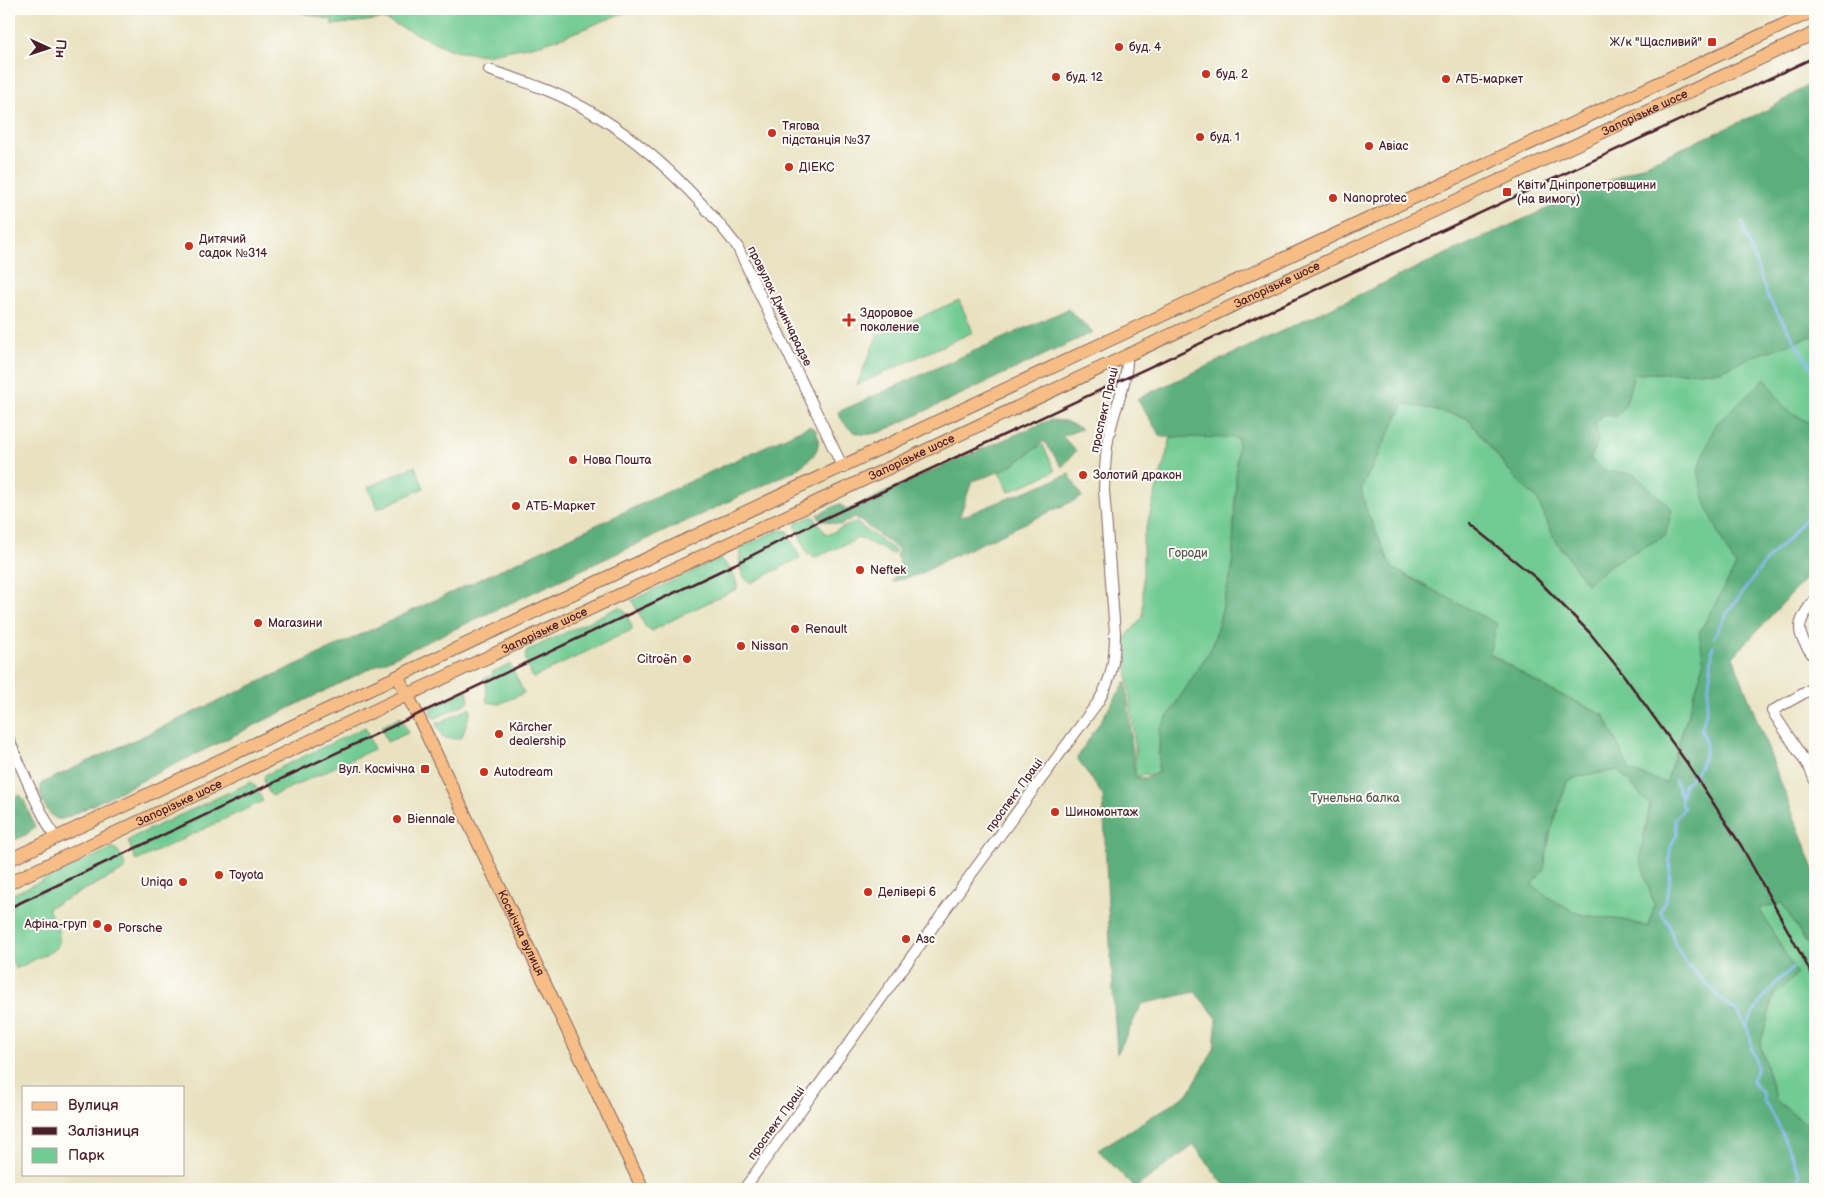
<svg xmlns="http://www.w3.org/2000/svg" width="1824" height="1198" font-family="'Balsamiq Sans',sans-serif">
<rect width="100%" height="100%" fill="#fdfcf7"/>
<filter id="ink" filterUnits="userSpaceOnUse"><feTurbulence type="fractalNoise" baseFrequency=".02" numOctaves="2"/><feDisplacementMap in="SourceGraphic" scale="10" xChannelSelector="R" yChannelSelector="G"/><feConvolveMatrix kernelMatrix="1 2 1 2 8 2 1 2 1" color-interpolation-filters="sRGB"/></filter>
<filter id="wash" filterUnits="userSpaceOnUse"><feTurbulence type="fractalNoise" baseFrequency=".0096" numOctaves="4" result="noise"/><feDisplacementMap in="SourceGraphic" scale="20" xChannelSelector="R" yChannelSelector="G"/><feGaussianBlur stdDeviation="1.12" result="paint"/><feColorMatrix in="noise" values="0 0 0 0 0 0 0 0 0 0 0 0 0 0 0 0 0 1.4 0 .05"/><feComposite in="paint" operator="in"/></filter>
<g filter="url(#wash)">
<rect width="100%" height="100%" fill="#e9e2c1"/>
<g fill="#71cb92" stroke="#5e755e">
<path d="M285,9H634L563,37L541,44L486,55L454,51L383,19L332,25V20Z"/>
<path d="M959,300L973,332L857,385L877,336Z"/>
<path d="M1815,335V426L1784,408L1765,379L1727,551L1736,566L1700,632L1704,664L1666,783L1630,771L1604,715L1548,689L1489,653L1424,584L1392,568L1366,510L1361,489L1404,403L1467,418L1515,478L1537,499L1554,538L1587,583L1613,563L1665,536L1672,509L1634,474L1609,472L1590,460L1598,440L1595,424L1603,415L1617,416L1625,406L1634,374L1720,371L1751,357Z"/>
<path d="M1171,437H1238L1232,570L1213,645L1160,729L1158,773L1135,777V748L1124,639L1143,617V539Z"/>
<path d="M1043,445L1055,471L1009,492L997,467Z"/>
<path d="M415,466L424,488L378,509L368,487Z"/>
<path d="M813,516L827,535L855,522L896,551L893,554L859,538L819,556L814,557L811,554L808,555L795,525L797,522Z"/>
<path d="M778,530L787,531L800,558L751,583C739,577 738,560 741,548Z"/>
<path d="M720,558C728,566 738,577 737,589L684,614L652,631L645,626L632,600Z"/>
<path d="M619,607L625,611L633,629L533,678C530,670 522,660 527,651Z"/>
<path d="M510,664L524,693L499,704L487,702L486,684L483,679L493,675L492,672Z"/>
<path d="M467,690L469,702L434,719L430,711L431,707Z"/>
<path d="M470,708V713L462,737L457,739L443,738L436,724Z"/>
<path d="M401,717L408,733L387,742L381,727Z"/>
<path d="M365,727L374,749L272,796C267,790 262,782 265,775Z"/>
<path d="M1618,770L1650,805L1640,858L1654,905L1649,927L1623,920L1582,915L1557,903L1532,885L1544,869L1550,833L1567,782L1580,776Z"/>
<path d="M251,782L256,787L263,801L136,861L128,841L133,837Z"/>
<path d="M112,848C121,849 123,861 126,869L48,908C53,921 65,936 56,949L16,969L9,954V896Z"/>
<path d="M1782,902L1815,957V1132L1776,1100L1760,1045L1774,995L1759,908Z"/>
</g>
<g fill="#5caf7c" stroke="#536754" fill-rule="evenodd">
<path d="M1813,82L1815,86V335L1751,357L1720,371L1634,374L1625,406L1617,416L1603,415L1595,424L1598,440L1590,460L1609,472L1634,474L1672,509L1665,536L1613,563L1587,584L1554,538L1537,499L1515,478L1467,418L1404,403L1361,489L1366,510L1392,568L1497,624L1489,654L1548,689L1604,715L1630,771L1666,783L1704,664L1699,633L1736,566L1727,551L1705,502L1698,470L1715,425L1765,379L1784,408L1815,426V568L1733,657L1815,872V957L1782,903L1759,908L1797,974L1774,995L1760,1045L1776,1100L1815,1132V1189H1227L1194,1145L1135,1188L1098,1150L1188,1094L1214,1049L1217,1018L1195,992L1142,1004L1117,1054L1109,927L1103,796L1077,758L1126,681L1135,777L1145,779L1158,773L1160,729L1213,645L1232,571L1238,438L1161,437L1137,399L1435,259L1769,109ZM1618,770L1650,805L1640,858L1654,905L1649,927L1623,920L1582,915L1557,903L1532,885L1544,869L1550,833L1567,782L1580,776Z"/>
<path d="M1068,309L1093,332L881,432C860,438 847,433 838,412Z"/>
<path d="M1050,420L1065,421L1082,429L1062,436L1076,451L1062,467L1044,441C1019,463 1004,472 972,481L959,518L1069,474L1082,497L943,561L923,573L892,582L900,564L896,555L899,550L855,517L840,525L821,520L817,515L839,504L848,510L924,474Z"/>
<path d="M809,426L816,430C824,451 810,460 794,471L371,668L70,816C65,818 60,821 55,818C46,814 37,792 42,783Z"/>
<path d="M20,795L23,798L35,827L29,833L9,843V799Z"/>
</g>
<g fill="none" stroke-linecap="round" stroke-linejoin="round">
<g stroke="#87b8f3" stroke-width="2.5">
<path d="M1742,222L1767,296L1815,374"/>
<path d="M1714,637L1728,612L1768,558L1788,539L1815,507"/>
<path d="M1713,646L1706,712L1701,730C1713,747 1700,774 1684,784L1681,804L1684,808L1675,819L1677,835C1667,848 1670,861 1670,877C1670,890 1665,900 1660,912L1669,924L1675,944L1685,962L1723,1001L1738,1012L1746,1026L1751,1040L1752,1050L1756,1059L1757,1067L1752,1081L1757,1088L1763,1093L1764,1101L1779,1127L1799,1173L1798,1184L1795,1189"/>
<path d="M1675,780L1681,797"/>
<path d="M1746,1026C1758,1003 1773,983 1793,968"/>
</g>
</g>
</g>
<g filter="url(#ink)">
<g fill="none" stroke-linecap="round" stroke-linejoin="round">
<g stroke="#826360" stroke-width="12">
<g id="minor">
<path d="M489,70C504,75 521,80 536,86C619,116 684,178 737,246L843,468"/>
<path d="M1815,599C1795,625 1795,632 1815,658"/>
<path d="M1815,687L1772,711L1810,769L1815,781"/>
<path d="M9,740L36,801L55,838"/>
<path d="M744,1189L961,888L1098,702C1112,679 1115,659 1115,633L1104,490C1105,470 1105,450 1110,431C1115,406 1128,383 1127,356"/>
</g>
</g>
<g stroke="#826360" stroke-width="14">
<g id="major">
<path id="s1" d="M398,677L417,714L643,1189"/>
<path d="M9,860L1116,337L1815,10"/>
<path id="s2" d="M9,883L1378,237L1815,33"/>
</g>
</g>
<use href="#minor" stroke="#fff" stroke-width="10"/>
<use href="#major" stroke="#f6be86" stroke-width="12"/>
<g stroke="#4a1f2b" stroke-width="2.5">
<path d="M1468,523L1536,578L1590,633L1622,673L1687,763L1742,847L1815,980"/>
<path d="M9,908L735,564L819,521L1815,57"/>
</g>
</g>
</g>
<g fill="#c8321e" stroke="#fdfcf7" stroke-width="2">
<rect x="1707" y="37" width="10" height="10" rx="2.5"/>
<circle cx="1119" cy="47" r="5"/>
<circle cx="1206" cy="74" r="5"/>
<circle cx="1056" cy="77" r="5"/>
<circle cx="1446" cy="79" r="5"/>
<circle cx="772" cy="133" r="5"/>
<circle cx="1200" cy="137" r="5"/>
<circle cx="1369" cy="146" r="5"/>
<circle cx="789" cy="167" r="5"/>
<rect x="1502" y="187" width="10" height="10" rx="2.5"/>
<circle cx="1333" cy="198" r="5"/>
<circle cx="189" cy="246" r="5"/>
<path d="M846.5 312.5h5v5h5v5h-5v5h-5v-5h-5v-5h5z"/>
<circle cx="573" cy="460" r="5"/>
<circle cx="1083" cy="475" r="5"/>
<circle cx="516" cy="506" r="5"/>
<circle cx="860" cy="570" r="5"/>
<circle cx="258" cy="623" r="5"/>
<circle cx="795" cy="629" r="5"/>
<circle cx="741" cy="646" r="5"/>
<circle cx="687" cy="659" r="5"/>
<circle cx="499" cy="734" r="5"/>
<rect x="420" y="764" width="10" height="10" rx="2.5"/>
<circle cx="484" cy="772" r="5"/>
<circle cx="1055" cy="812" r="5"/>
<circle cx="397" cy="819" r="5"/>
<circle cx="219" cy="875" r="5"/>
<circle cx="183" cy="882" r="5"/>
<circle cx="868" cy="892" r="5"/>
<circle cx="97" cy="924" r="5"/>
<circle cx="108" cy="928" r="5"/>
<circle cx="906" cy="939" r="5"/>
</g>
<g text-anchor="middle" stroke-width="4" stroke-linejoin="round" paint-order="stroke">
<g font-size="12" fill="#4a1f2b" stroke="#fdfcf7" text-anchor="start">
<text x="1702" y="46" text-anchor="end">Ж/к "Щасливий"</text>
<text x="1129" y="51">буд. 4</text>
<text x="1216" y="78">буд. 2</text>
<text x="1066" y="81">буд. 12</text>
<text x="1456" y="83">АТБ-маркет</text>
<text x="782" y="130">Тягова<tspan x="782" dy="14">пiдстанцiя №37</tspan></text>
<text x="1210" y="141">буд. 1</text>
<text x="1379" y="150">Авіас</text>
<text x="799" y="171">ДІЕКС</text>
<text x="1517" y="189">Квіти Дніпропетровщини<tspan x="1517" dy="14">(на вимогу)</tspan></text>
<text x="1343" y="202">Nanoprotec</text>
<text x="199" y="243">Дитячий<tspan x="199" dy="14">садок №314</tspan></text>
<text x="860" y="317">Здоровое<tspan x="860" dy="14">поколение</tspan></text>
<text x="583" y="464">Нова Пошта</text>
<text x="1093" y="479">Золотий дракон</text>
<text x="526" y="510">АТБ-Маркет</text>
<text x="870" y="574">Neftek</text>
<text x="268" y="627">Магазини</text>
<text x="805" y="633">Renault</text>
<text x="751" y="650">Nissan</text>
<text x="677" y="663" text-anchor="end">Citroën</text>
<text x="509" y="731">Kärcher<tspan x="509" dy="14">dealership</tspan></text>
<text x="415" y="773" text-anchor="end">Вул. Космічна</text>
<text x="494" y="776">Autodream</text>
<text x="1065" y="816">Шиномонтаж</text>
<text x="407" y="823">Biennale</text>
<text x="229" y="879">Toyota</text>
<text x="173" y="886" text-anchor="end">Uniqa</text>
<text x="878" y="896">Делівері 6</text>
<text x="87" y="928" text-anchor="end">Афіна-груп</text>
<text x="118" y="932">Porsche</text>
<text x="916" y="943">Азс</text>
</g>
<g font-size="12" fill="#4a1f2b" stroke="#fdfcf7">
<text dy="4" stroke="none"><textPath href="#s2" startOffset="1808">Запорізьке шосе</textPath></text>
<text dy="4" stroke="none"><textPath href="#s2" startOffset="1402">Запорізьке шосе</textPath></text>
<text transform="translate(780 306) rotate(64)" y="4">провулок Джинчарадзе</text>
<text transform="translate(1104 410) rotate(-77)" y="4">проспект Праці</text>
<text dy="4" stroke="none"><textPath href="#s2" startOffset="998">Запорізьке шосе</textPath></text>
<text dy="4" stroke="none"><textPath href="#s2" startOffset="592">Запорізьке шосе</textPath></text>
<text transform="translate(1014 795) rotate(-54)" y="4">проспект Праці</text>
<text dy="4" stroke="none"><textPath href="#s2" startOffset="188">Запорізьке шосе</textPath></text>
<text dy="4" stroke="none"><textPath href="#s1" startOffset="284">Космічна вулиця</textPath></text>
<text transform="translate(776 1123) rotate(-54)" y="4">проспект Праці</text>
</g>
<g font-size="12" fill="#585b4f" stroke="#fdfcf7">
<text x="1188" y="557">Городи</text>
<text x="1355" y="802">Тунельна балка</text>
</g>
</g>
<rect width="1824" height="1198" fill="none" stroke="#fdfcf7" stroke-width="30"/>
<rect x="22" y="1086" width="162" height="90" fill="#fdfcf7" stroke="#b5a4a5"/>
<rect x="32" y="1102" width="25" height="8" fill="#f6be86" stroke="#b5a4a5"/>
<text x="68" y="1110" font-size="15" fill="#4a1f2b">Вулиця</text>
<rect x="32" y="1127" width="25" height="8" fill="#4a1f2b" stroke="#b5a4a5"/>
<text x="68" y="1136" font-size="15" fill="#4a1f2b">Залізниця</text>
<rect x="32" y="1148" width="25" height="15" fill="#71cb92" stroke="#b5a4a5"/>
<text x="68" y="1160" font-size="15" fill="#4a1f2b">Парк</text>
<g transform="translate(48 48) rotate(93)" stroke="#fdfcf7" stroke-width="4" paint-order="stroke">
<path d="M0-4L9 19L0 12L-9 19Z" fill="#4a1f2b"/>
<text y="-8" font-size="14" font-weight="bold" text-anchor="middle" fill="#4a1f2b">Пн</text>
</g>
</svg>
